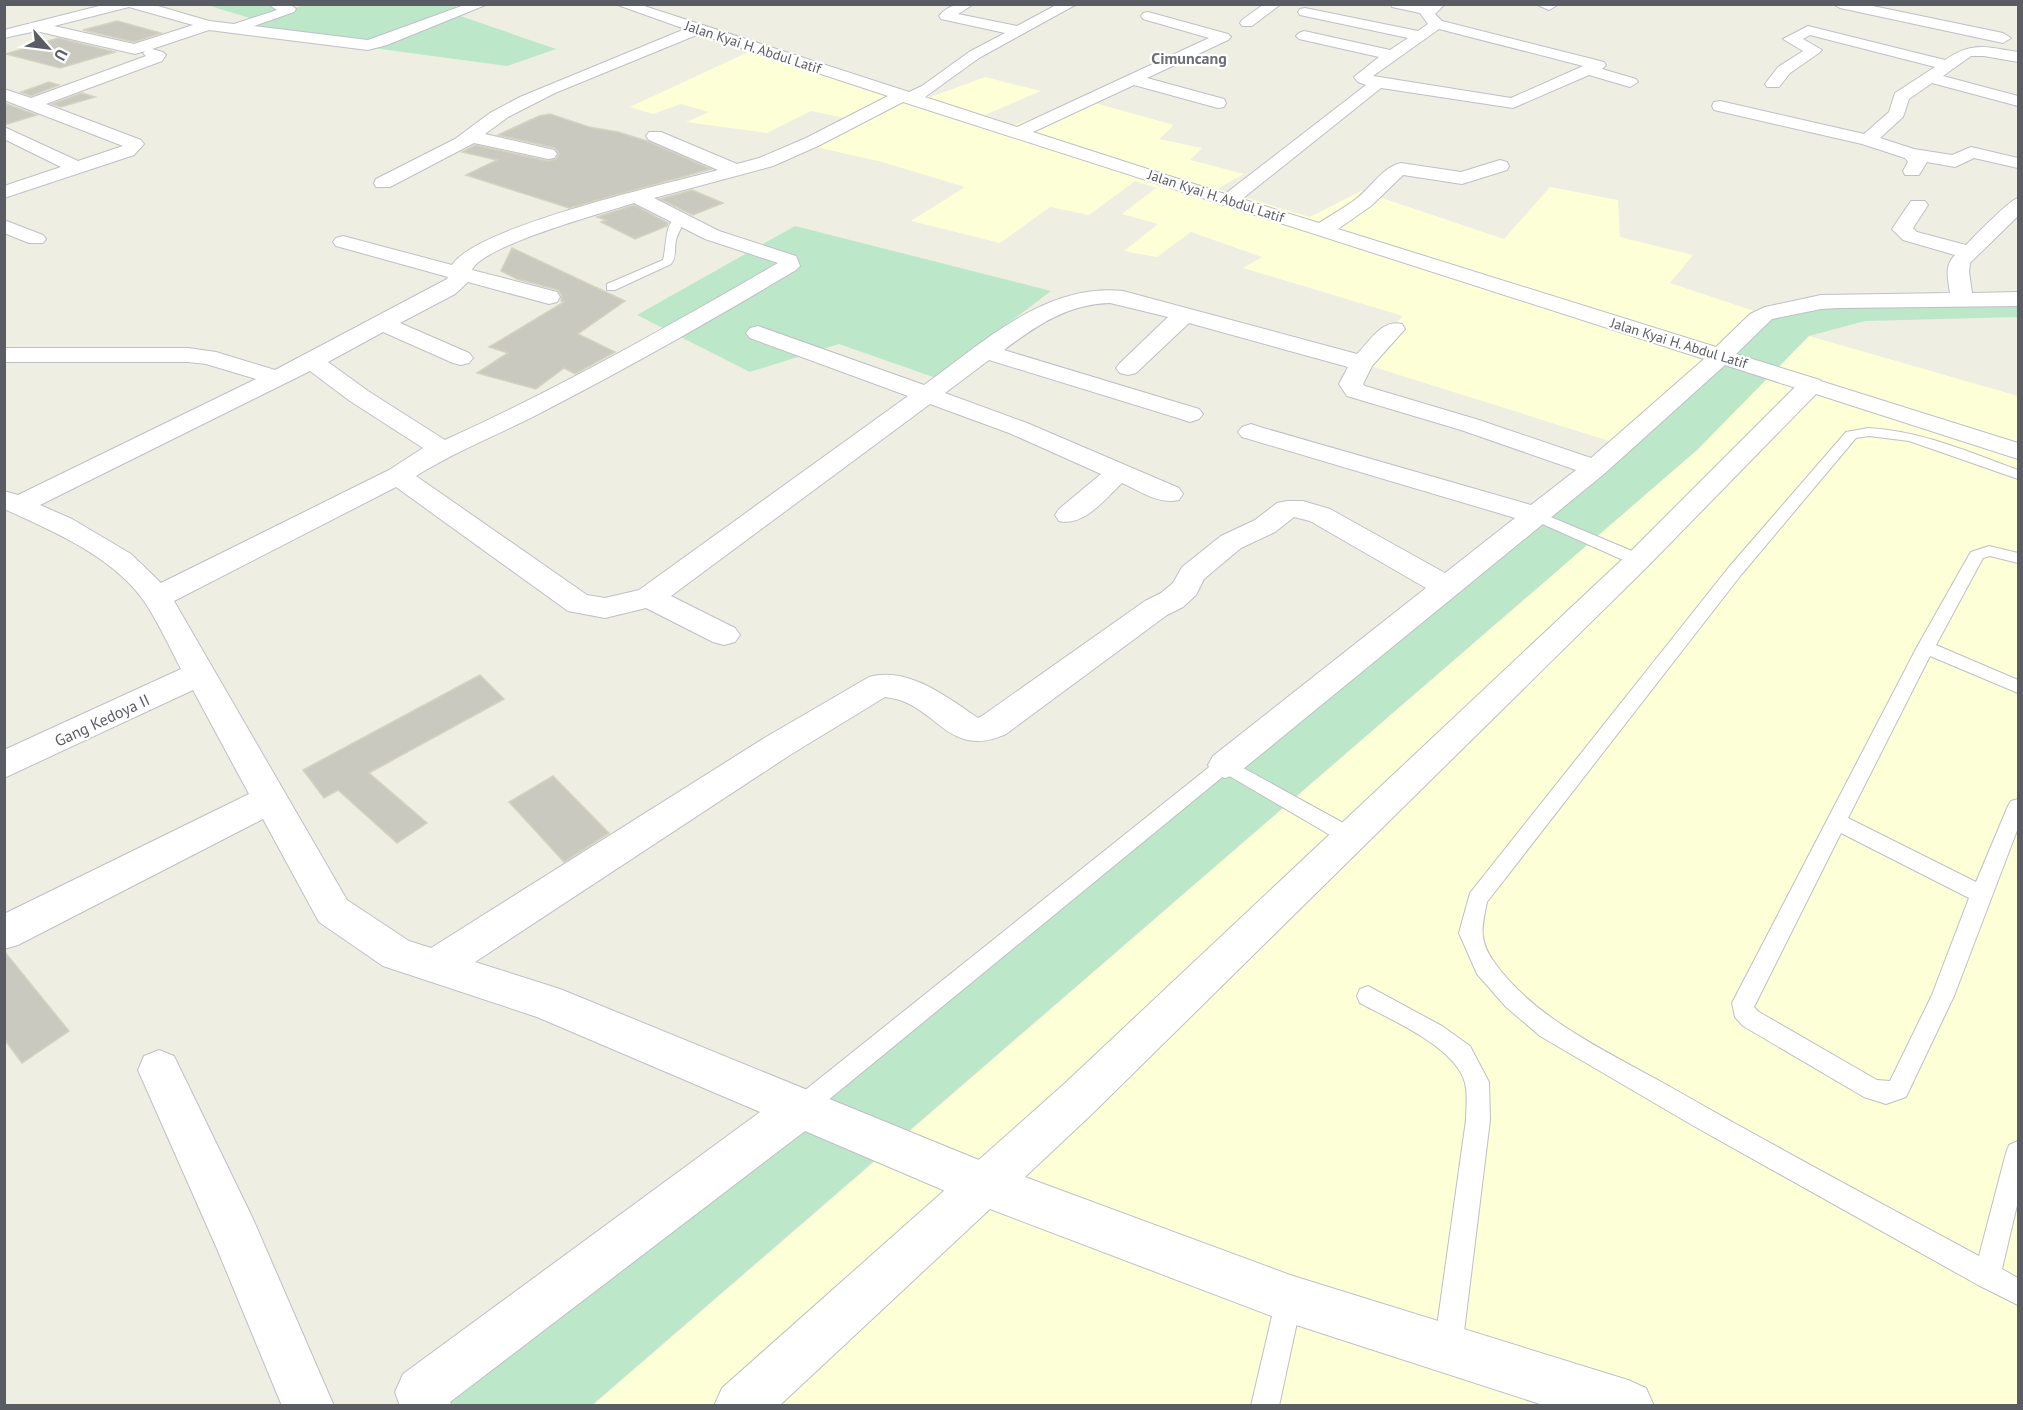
<svg xmlns="http://www.w3.org/2000/svg" width="2023" height="1410" font-family="'PT Sans',sans-serif">
<rect width="100%" height="100%" fill="#eeefe2"/>
<g fill="#fdffd6">
<path d="M759,47L931,97L985,77L1041,91L985,115L1014,125L1084,100L1174,125L1159,139L1202,148L1190,160L1244,174L1217,189L1310,217L1361,191L1504,239L1550,187L1618,200L1620,237L1693,255L1670,283L1760,313L1625,446L1358,362L1403,316L1243,268L1262,257L1191,232L1157,257L1124,251L1158,224L1122,214L1156,188L1135,181L1089,215L1050,207L1000,243L911,221L965,187L882,162L798,143L849,119L811,111L767,133L686,122L709,112L681,104L653,114L630,107Z"/>
<path d="M1809,336L2018,396V1405L592,1406L1697,450Z"/>
</g>
<g fill="#bce8c9">
<path d="M271,4L290,9L309,4L459,5L446,11L556,49L507,66L231,29L253,19L207,5Z"/>
<path d="M795,226L1051,291L936,378L839,344L750,372L637,315Z"/>
<path d="M2018,292V317L1865,321L1809,336L1697,450L592,1405L417,1406L1651,426L1760,313L1846,295Z"/>
</g>
<g fill="#c9c9bf" stroke="#d4d3c0" stroke-width="1.5">
<path d="M117,21L161,33L134,42L83,30Z"/>
<path d="M58,38L115,52L60,68L6,54Z"/>
<path d="M49,82L59,85L31,96L21,92Z"/>
<path d="M82,93L95,97L61,107L52,104Z"/>
<path d="M4,103L37,115L4,125Z"/>
<path d="M550,114L589,127L618,132L647,141L711,169L569,208L466,175L497,160L462,152L475,145L548,161L556,159L559,154L555,148L498,135L539,116Z"/>
<path d="M692,190L723,203L693,215L660,199Z"/>
<path d="M634,205L668,223L667,226L635,239L601,222L606,220L597,217Z"/>
<path d="M512,248L625,301L578,334L615,352L575,374L564,368L536,389L477,373L508,353L489,347L564,302L561,301L562,296L558,290L517,279L501,271Z"/>
<path d="M480,675L504,699L369,773L427,823L397,843L338,790L324,798L303,770Z"/>
<path d="M553,776L609,833L564,862L509,802Z"/>
<path d="M4,951L69,1031L22,1063L4,1039Z"/>
</g>
<g fill="none" stroke-linecap="round" stroke-linejoin="round">
<g stroke="#bfbfc7" stroke-width="2">
<g id="lane">
<path d="M678,216L682,217C685,226 678,231 676,240C674,250 677,256 671,264L615,290H607V284L663,260C667,247 664,222 678,216Z"/>
<path d="M1869,428C1921,431 1969,452 2018,470V479L1909,441L1869,436L1856,438L1741,575L1487,902C1482,927 1478,939 1494,962C1536,1020 1606,1051 1667,1085C1770,1144 1875,1200 1979,1256L2006,1153L2009,1145L2018,1141V1201L2002,1269L2018,1278V1305L1978,1285L1692,1125L1540,1036L1506,1007L1477,974L1459,933L1470,893L1729,567L1846,432Z"/>
<path d="M1534,510L1644,556L1646,560L1638,565L1632,564L1529,518L1526,515L1529,512Z"/>
<path d="M1989,546L2018,553V563L1990,556L1983,558L1936,645L2018,680V693L1930,656L1848,818L1976,882L2008,806L2011,801L2018,799V828L1954,996L1906,1097L1886,1104L1864,1097L1743,1026L1735,1017L1732,1003L1917,647L1969,555L1971,552ZM1841,833L1969,898L1932,995L1890,1081L1877,1080L1759,1012L1754,1007Z"/>
<path d="M1225,758L1356,830L1359,836L1356,842L1349,844L1342,842L1226,774L810,1115L802,1118L794,1115L790,1107L794,1099L1218,760Z"/>
<path d="M1368,986L1442,1026L1470,1046L1489,1082L1490,1120L1462,1348L1458,1358L1448,1362L1438,1358L1434,1348L1466,1120C1466,1109 1468,1094 1465,1083C1456,1047 1391,1020 1360,1003L1357,996L1360,989Z"/>
<path d="M1289,1286L1298,1290L1302,1299L1279,1406H1251L1276,1299L1280,1290Z"/>
</g>
</g>
<g stroke="#bfbfc7" stroke-width="2">
<g id="street">
<path d="M107,4H151L209,21L234,24L277,10L268,4H290L296,9L294,12L254,26L368,40L467,4H488L387,45L368,50L209,30L152,49L163,52L166,55L162,61L46,104L141,140L144,144L134,155L4,198V186L61,167L4,139V127L78,161L123,146L4,100V89L31,98L146,56L143,53L145,51L135,54L36,31L4,38V30ZM129,7L193,25L134,44L54,26Z"/>
<path d="M615,4H638L909,92L922,86L969,52L1005,33L941,19L939,16C949,4 959,4 974,4L958,14L1017,26L1058,4H1077L979,58L925,97L1017,127L1209,38L1143,19L1141,16L1143,13L1148,12L1228,34L1231,37L1228,40L1147,78L1224,99L1226,103L1224,107L1218,108L1134,85L1033,132L1225,194L1366,85L1358,82L1354,77L1379,57L1299,39L1296,36L1299,33L1304,31L1390,50L1408,38L1300,15L1298,12L1300,9L1305,8L1418,31L1428,24L1420,13L1392,7L1390,4H1445L1435,14L1442,21L1604,62L1606,65L1602,69L1636,79L1638,82L1630,87L1589,75L1513,108L1381,88L1242,199L1319,223C1331,215 1344,208 1356,199C1372,187 1381,168 1401,163L1461,172L1500,160L1507,162L1509,166L1507,170L1462,184L1403,175L1371,206L1338,229L1716,347L1750,314L1765,307L1821,295L1950,293C1948,279 1944,266 1955,255L1903,240L1892,229L1911,201H1925L1928,205L1913,228L1917,232L1966,245C1976,235 2008,201 2018,198V216L1970,263L1969,272L1972,293L2018,292V306L1839,308L1821,309L1772,319L1736,354L1820,380L1823,385L1820,390L1811,392L1802,390L1725,365L1604,474L1237,774L1225,778L1213,774L1208,765L1213,756L1426,588L1310,521L1294,517L1275,532L1241,548L1204,579L1196,595L1183,607L1167,615L1006,734C946,761 937,702 885,697L790,755L475,962L560,989L1001,1169L1008,1185L1001,1201L985,1208L805,1131L450,1402L452,1406H400L395,1392L403,1374L760,1112L537,1017L383,966L319,922L263,819L18,945L4,949V914L249,794L193,690L4,778V750L181,669C170,648 159,624 146,604C116,558 53,531 4,509V491L18,495L256,379L206,364L188,362H4V348H188L216,352L275,370L447,279L448,277L336,246L333,242L336,238L343,236L452,265C477,226 667,184 718,170L649,140L646,136L649,132H661L737,164L759,158L806,138L888,96L699,34L555,93L508,117L485,134L554,150L557,154L554,158L548,159L474,143L390,187H376L374,183L376,179L455,139L490,113L520,97L685,29ZM1439,29L1583,66L1511,98L1373,76ZM903,102L1704,359L1591,458L1479,420L1365,386L1363,384L1372,366L1405,329L1402,324C1382,319 1370,341 1357,354L1123,291C1045,283 983,343 924,385L758,326L750,328L746,333L750,338L908,396L639,590L605,598L587,595L416,476C457,450 503,433 546,410C631,366 714,319 796,270L800,266L796,256L719,231L654,198L773,166L818,146ZM634,203L705,239L778,263C669,326 560,388 445,440L368,391L328,362L383,332L453,363L461,365L469,363L473,358L469,353L400,323L455,294L468,282L549,304L557,302L560,297L557,292L472,270C481,246 606,212 634,203ZM1110,303L1168,317L1120,363L1116,368L1120,373L1128,375L1136,373L1189,323L1348,367L1339,384L1347,396L1461,430L1576,470L1531,505L1260,427L1251,424L1242,427L1238,432L1242,437L1515,518L1445,573L1330,509L1303,501H1287L1277,503L1255,520L1221,536L1182,567L1173,583L1161,593L1145,601L982,716L978,718C947,697 908,666 869,677L766,737L431,948L409,941L347,900L174,601L396,487L568,611L605,618L646,608L713,642L724,645L735,642L740,635L735,628L671,596L930,404L1009,433L1101,474L1059,509L1055,515L1059,521C1084,527 1105,499 1122,483C1140,491 1159,505 1179,500L1183,494L1179,488L1027,423L945,393L989,360L1181,419L1190,422L1199,419L1203,414L1199,409L1004,350C1037,325 1068,304 1110,303ZM310,371L350,401L423,448L389,470L161,583L131,554L72,519L40,505Z"/>
<path d="M1264,4H1281L1252,26H1242L1240,23L1242,20Z"/>
<path d="M1535,4H1555L1556,6L1549,10Z"/>
<path d="M1833,4H1863L2003,33L2011,38L2003,43L1840,8Z"/>
<path d="M1808,26L1945,60C1973,41 1986,47 2018,52V62L1984,56H1971L1943,76L2018,96V106L1932,83L1909,99L1903,117L1880,138L1914,149L1952,155L1971,147L2018,158V168L1974,158L1955,167L1927,162L1919,175H1905L1903,171L1908,162L1905,158L1862,144L1714,110L1712,106L1714,102L1720,101L1864,134L1889,112L1895,93L1935,67L1810,35L1803,39L1822,50L1819,53L1790,73L1779,87H1767L1765,84L1778,67L1803,51L1783,39Z"/>
<path d="M4,220L43,235L46,239L43,243H29L4,233Z"/>
<path d="M159,1050L174,1056L253,1219L334,1406H282L218,1251L138,1070L144,1056Z"/>
</g>
</g>
<g stroke="#bfc0c9" stroke-width="2">
<path id="secondary" d="M1811,378L2018,443V459L1816,394L1648,566L1093,1113L1025,1177L1290,1275L1628,1380L1646,1388L1654,1406H1546L1290,1323L990,1209L779,1406H714L722,1388L1063,1085L1628,554L1802,380Z"/>
</g>
<use href="#lane" fill="#fff" fill-rule="evenodd"/>
<use href="#street" fill="#fff" fill-rule="evenodd"/>
<use href="#secondary" fill="#fff" fill-rule="evenodd"/>
</g>
<g text-anchor="middle" stroke-width="4.5" stroke-linejoin="round" paint-order="stroke">
<g font-size="14" fill="#5a5c64" stroke="#fff">
<text transform="translate(753 47) rotate(18)" y="5">Jalan Kyai H. Abdul Latif</text>
<text transform="translate(1216 196) rotate(18)" y="5">Jalan Kyai H. Abdul Latif</text>
<text transform="translate(1679 343) rotate(17)" y="5">Jalan Kyai H. Abdul Latif</text>
</g>
<g font-size="16" font-weight="bold" fill="#6b6e76" stroke="#fff">
<text x="1189" y="64">Cimuncang</text>
</g>
<g font-size="16" fill="#5a5c64" stroke="#fff">
<text transform="translate(102 720) rotate(-25)" y="6">Gang Kedoya II</text>
</g>
</g>
<rect width="2023" height="1410" fill="none" stroke="#5a5c64" stroke-width="12"/>
<g transform="translate(48 48) rotate(118)" stroke="#ffffff" stroke-width="4.5" paint-order="stroke">
<path d="M0-4.5L10 22L0 15L-10 22Z" fill="#5a5c64"/>
<text y="-9" font-size="16" font-weight="bold" text-anchor="middle" fill="#5a5c64">U</text>
</g>
</svg>
